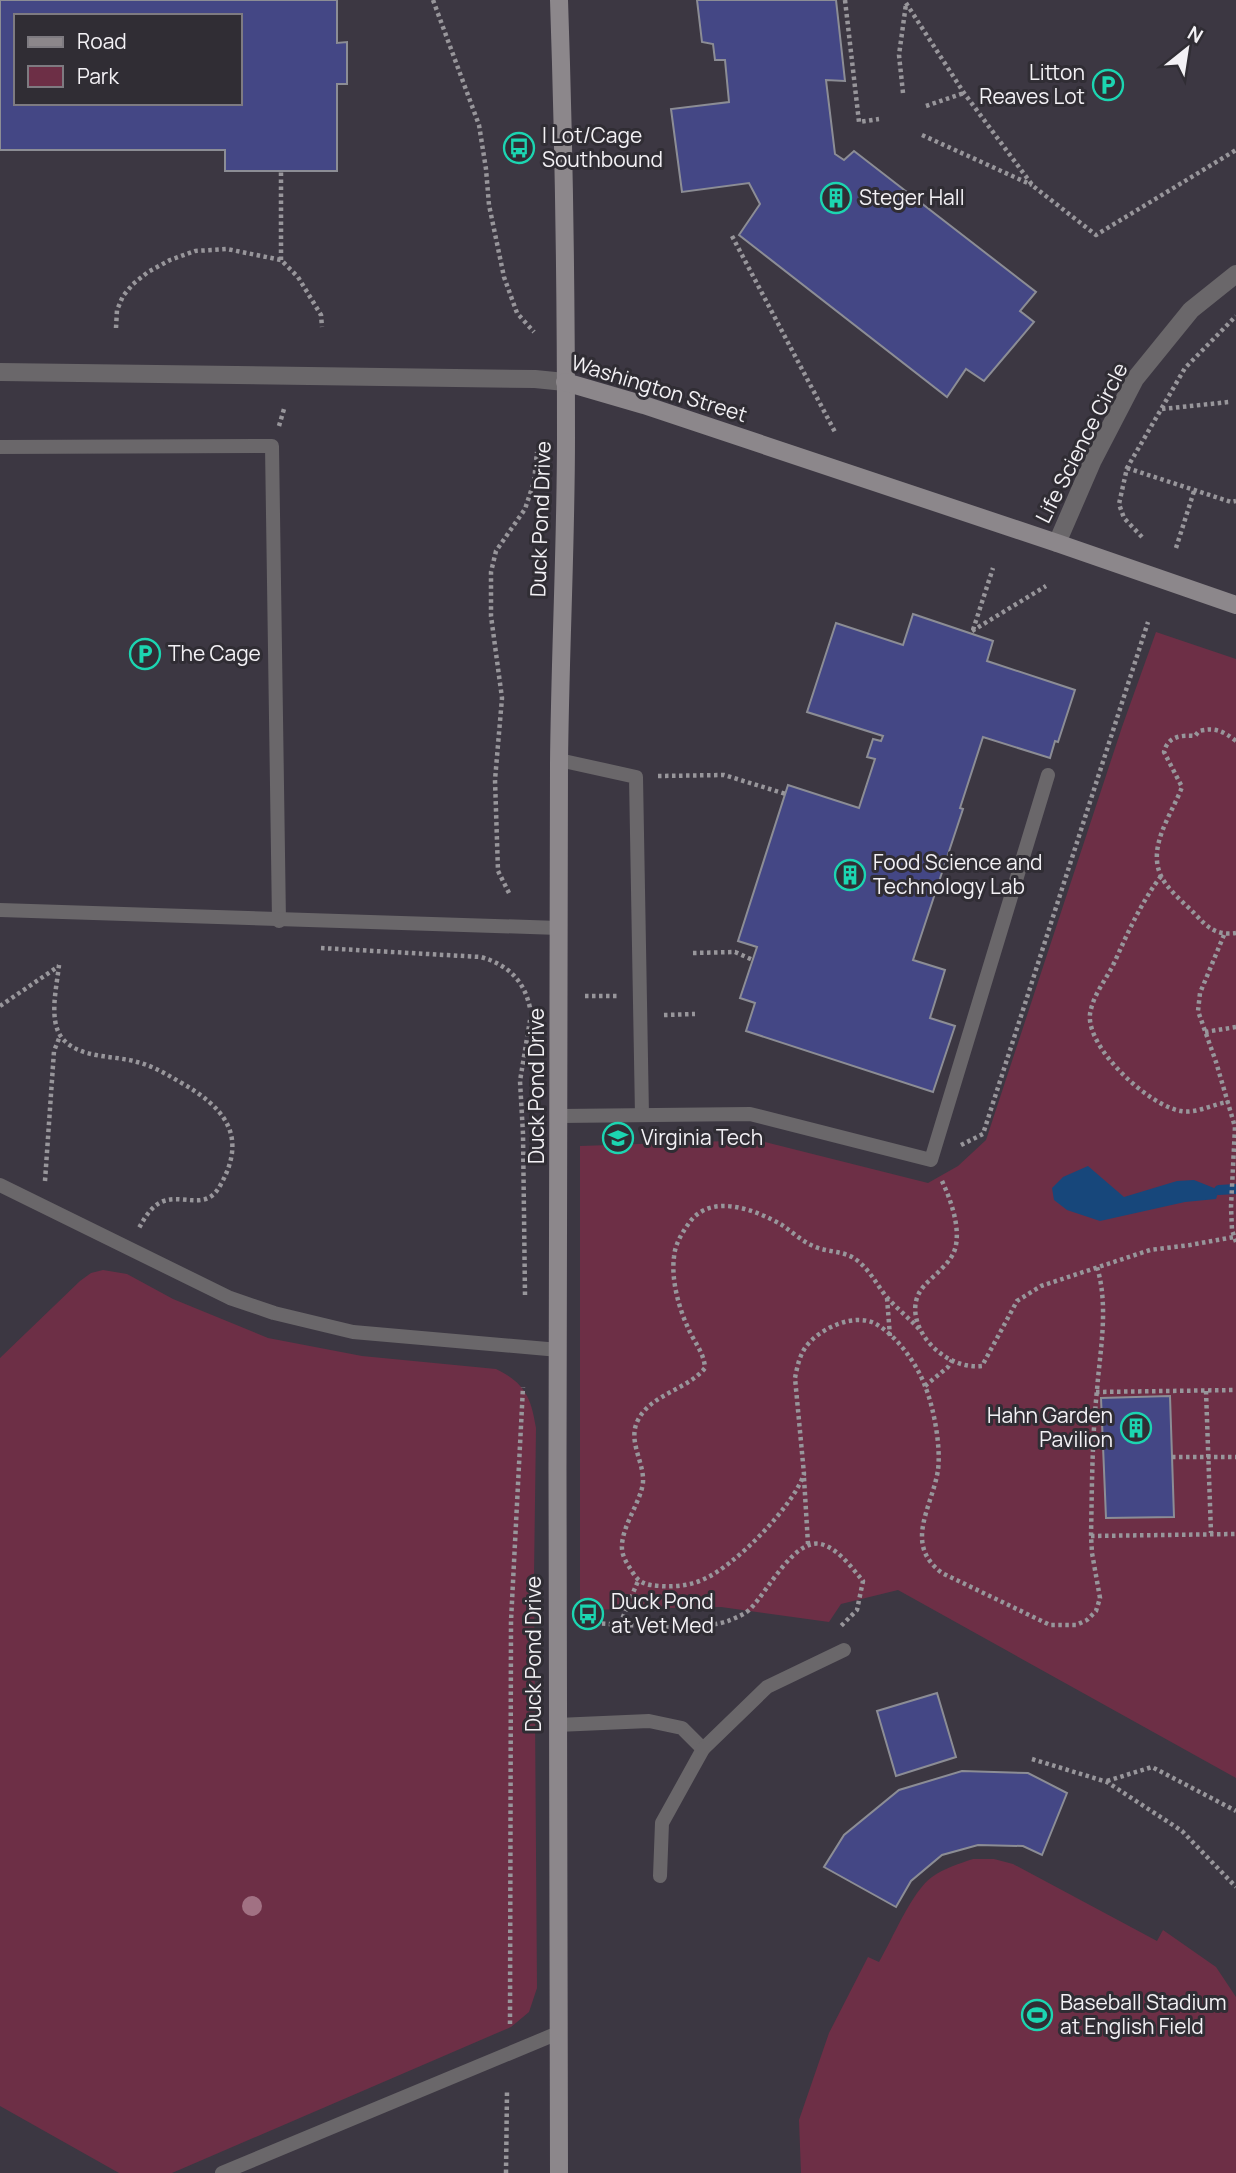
<svg xmlns="http://www.w3.org/2000/svg" width="1236" height="2173" font-family="Manrope,sans-serif">
<rect width="100%" height="100%" fill="#302d34"/>
<path fill="#3c3742" fill-rule="evenodd" d="M0,0H1236V2173H0ZM16,16H240V103H16Z"/>
<g fill="#6d2f46">
<path d="M1156,632L1236,659V1778L898,1590L841,1604L829,1622L721,1607L580,1610V1146L757,1140L928,1183L958,1166L986,1140L1122,727Z"/>
<path d="M103,1270L127,1274L173,1299L268,1338L362,1356L496,1369C525,1383 531,1397 536,1428L534,1576L537,1988L529,2012L511,2027L172,2173H119L0,2106V1358L80,1281L91,1273Z"/>
<path d="M973,1859H994L1013,1864L1157,1941L1163,1930L1216,1967L1236,1997V2173H801L799,2120L829,2033L868,1957L879,1962C892,1940 912,1891 932,1877C945,1868 958,1864 973,1859Z"/>
</g>
<path fill="#17477b" d="M1088,1166L1124,1197L1177,1181L1194,1180L1219,1190L1216,1199L1185,1202L1100,1221L1067,1210L1054,1200L1052,1188L1063,1177Z"/>
<g fill="none" stroke-linecap="round" stroke-linejoin="round">
<path stroke="#17477b" stroke-width="10" d="M1219,1190L1236,1189"/>
</g>
<g fill="#444785" stroke="#8c8d95" stroke-width="2" fill-rule="evenodd">
<path d="M0,0H337V43L347,42V84H337V171H225V150H0ZM16,16H240V103H16Z"/>
<path d="M697,0H836L845,81L826,80L835,154L844,160L854,151L1036,292L1020,311L1034,322L984,381L966,369L947,397L739,235L760,204L749,183L682,192L671,109L729,102L725,60H715L713,44L702,42Z"/>
<path d="M913,614L993,641L987,661L1075,690L1058,742L1055,741L1050,758L983,737L960,808L963,809L913,960L945,970L930,1018L955,1026L933,1092L746,1031L755,1003L740,998L757,947L738,941L788,785L859,808L875,759L867,757L873,739L881,741L883,736L807,712L836,623L903,645Z"/>
<path d="M1170,1396L1174,1517L1106,1518L1101,1398Z"/>
<path d="M937,1693L956,1757L896,1776L877,1711Z"/>
<path d="M962,1771L1028,1773L1067,1793L1042,1855L1023,1846L978,1845L942,1855L911,1881L896,1907L824,1867L844,1835L899,1790Z"/>
</g>
<g fill="none" stroke-linecap="round" stroke-linejoin="round">
<g stroke="#98969b" stroke-width="4.5" stroke-dasharray="3.5 3.5" stroke-linecap="butt">
<path d="M433,0L479,125L486,169L489,205L504,277L517,313L534,332"/>
<path d="M845,0L859,122L879,119"/>
<path d="M906,3L964,93L1033,186L1096,235L1236,150"/>
<path d="M903,93L899,55L906,4"/>
<path d="M926,106L964,93"/>
<path d="M922,135L1032,185"/>
<path d="M732,236L835,432"/>
<path d="M281,260V171"/>
<path d="M116,328L117,310L123,296L133,284L148,272L170,260L195,251L227,249L281,260L298,277L321,315L322,327"/>
<path d="M1162,409L1229,402"/>
<path d="M279,426L284,409"/>
<path d="M1127,468L1231,502L1236,501"/>
<path d="M1142,537L1124,518L1119,504L1127,468L1185,368L1236,316"/>
<path d="M1176,548L1195,488"/>
<path d="M973,630L993,568"/>
<path d="M972,631L1046,586"/>
<path d="M1236,741C1223,731 1215,727 1199,731L1195,736C1181,735 1168,736 1164,752L1182,787C1172,814 1147,846 1161,876C1167,889 1184,903 1194,913C1207,927 1216,936 1236,933"/>
<path d="M658,776L724,775L786,794"/>
<path d="M1161,876C1141,903 1129,930 1115,961C1107,979 1093,994 1090,1014C1086,1048 1149,1106 1181,1111C1196,1114 1213,1104 1228,1102"/>
<path d="M509,893L498,871L495,780L502,698L491,616V572L496,551L525,509L534,482L537,452"/>
<path d="M1224,935L1200,993L1198,1011L1216,1062L1235,1127L1231,1207L1232,1230L1236,1242"/>
<path d="M321,948L481,957C508,965 524,980 530,1008"/>
<path d="M693,953L735,952L753,960"/>
<path d="M59,965C57,986 48,1020 62,1038C79,1059 114,1055 137,1062C153,1066 166,1074 180,1082C224,1107 248,1135 221,1184C207,1212 185,1194 164,1201C152,1205 145,1217 139,1228"/>
<path d="M585,996H618"/>
<path d="M0,1006L59,966"/>
<path d="M664,1015L695,1014"/>
<path d="M1205,1032L1236,1027"/>
<path d="M961,1145L983,1134L1148,622"/>
<path d="M45,1181L54,1051L60,1036"/>
<path d="M942,1181C951,1200 961,1229 955,1249C951,1263 934,1275 924,1286C907,1305 917,1332 934,1348C947,1360 964,1368 982,1366L1017,1301L1041,1286L1150,1250L1190,1245L1234,1237"/>
<path d="M525,1295L523,1134L520,1081L530,1020"/>
<path d="M887,1298L890,1336"/>
<path d="M919,1329C908,1317 895,1307 885,1295C876,1283 870,1271 858,1261C845,1250 828,1253 813,1246C802,1241 792,1232 782,1225C756,1210 711,1192 689,1223C682,1233 675,1244 674,1257C671,1280 679,1309 689,1330C695,1343 704,1353 705,1368C687,1390 651,1394 638,1420C626,1443 648,1466 642,1488C637,1507 624,1524 622,1544C621,1556 627,1563 633,1573C640,1584 647,1585 660,1586C674,1587 688,1586 702,1580C734,1567 793,1507 804,1474L795,1378C797,1368 799,1357 805,1348C818,1329 854,1312 876,1324C897,1336 917,1364 925,1386C934,1408 941,1447 938,1470C932,1508 903,1544 942,1573L1050,1625H1076L1087,1620L1096,1611L1100,1598L1092,1553L1091,1536C1092,1487 1092,1438 1097,1390C1100,1350 1109,1307 1097,1267"/>
<path d="M925,1386L948,1367L952,1360"/>
<path d="M1206,1391L1211,1533"/>
<path d="M1096,1392L1236,1390"/>
<path d="M1172,1457H1236"/>
<path d="M804,1478L808,1544"/>
<path d="M1091,1536L1236,1534"/>
<path d="M588,1623C624,1624 696,1632 728,1621C735,1618 746,1614 751,1608C768,1591 796,1534 824,1545C840,1551 852,1568 863,1581L857,1610L841,1626"/>
<path d="M620,1624L638,1581"/>
<path d="M1032,1759L1107,1782L1182,1831L1236,1887"/>
<path d="M1107,1781L1152,1767L1236,1811"/>
<path d="M510,2024L511,1621L523,1387"/>
<path d="M506,2173L507,2091"/>
</g>
<g stroke="#6a676a" stroke-width="14">
<path d="M0,447L272,446L279,921"/>
<path d="M559,760L636,777L642,1115"/>
<path d="M0,910L559,928"/>
<path d="M560,1116L750,1114L931,1160L1048,775"/>
<path d="M0,1185L230,1298L274,1313L353,1332L559,1350"/>
<path d="M557,1725L649,1721L682,1728L703,1749"/>
<path d="M660,1876L662,1823L703,1749L767,1687L844,1650"/>
<path d="M222,2173L558,2033"/>
</g>
<g stroke="#6a676a" stroke-width="18">
<path d="M0,372L535,379L565,382"/>
<path d="M1057,543L1093,460L1135,379L1191,310L1236,274"/>
</g>
<g stroke="#8c878b" stroke-width="18">
<path d="M559,0C564,145 566,291 566,437C566,546 560,655 559,764C558,1234 556,1703 559,2173"/>
<path d="M565,382L644,405L1057,543L1236,605"/>
</g>
</g>
<circle fill="#a17183" cx="252" cy="1906" r="10"/>
<defs>
<g id="parking-ring" transform="scale(1.575)"><circle r="9.5" fill="#302d34" stroke="#1cd5b1" stroke-width="1.5"/><path d="M-3.5-5.5H1a3.5 3.5 0 0 1 0 7H-1V5.5H-3.5ZM-1-3.4V-.6H.8a1.4 1.4 0 0 0 0-2.8Z" fill="#1cd5b1"/></g>
<g id="bus-ring" transform="scale(1.575)"><circle r="9.5" fill="#302d34" stroke="#1cd5b1" stroke-width="1.5"/><path d="M-5-6H5V4H4V6H2V4H-2V6H-4V4H-5ZM-3.5-4V0h7V-4ZM-3.5 1.2v1.5H-2V1.2ZM2 1.2v1.5H3.5V1.2Z" fill="#1cd5b1"/></g>
<g id="building-ring" transform="scale(1.575)"><circle r="9.5" fill="#302d34" stroke="#1cd5b1" stroke-width="1.5"/><path d="M-4-6H4V6H1V3H-1V6H-4ZM-2.5-4.3h1.7v1.8h-1.7ZM.8-4.3h1.7v1.8H.8ZM-2.5-1h1.7V.8h-1.7ZM.8-1h1.7V.8H.8Z" fill="#1cd5b1"/></g>
<g id="university-ring" transform="scale(1.575)"><circle r="9.5" fill="#302d34" stroke="#1cd5b1" stroke-width="1.5"/><path d="M0-5L7-2L0 1L-7-2ZM-4 1L0 2.5L4 1V4Q0 6-4 4Z" fill="#1cd5b1"/></g>
<g id="stadium-ring" transform="scale(1.575)"><circle r="9.5" fill="#302d34" stroke="#1cd5b1" stroke-width="1.5"/><path d="M0-5a6.5 5 0 1 0 0 10a6.5 5 0 1 0 0-10ZM-3.5-1.8h7v3.6h-7Z" fill="#1cd5b1"/></g>
</defs>
<g fill-rule="evenodd">
<use href="#parking-ring" x="1108" y="85"/>
<use href="#bus-ring" x="519" y="148"/>
<use href="#building-ring" x="836" y="198"/>
<use href="#parking-ring" x="145" y="654"/>
<use href="#building-ring" x="850" y="875"/>
<use href="#university-ring" x="618" y="1138"/>
<use href="#building-ring" x="1136" y="1428"/>
<use href="#bus-ring" x="588" y="1614"/>
<use href="#stadium-ring" x="1037" y="2015"/>
</g>
<g text-anchor="middle" stroke-width="6" stroke-linejoin="round" paint-order="stroke">
<g font-size="21" fill="#f3f1f5" stroke="#302d34" text-anchor="start">
<text x="1085" y="80" text-anchor="end">Litton<tspan x="1085" dy="24">Reaves Lot</tspan></text>
<text x="542" y="143">I Lot/Cage<tspan x="542" dy="24">Southbound</tspan></text>
<text x="859" y="205">Steger Hall</text>
<text x="168" y="661">The Cage</text>
<text x="873" y="870">Food Science and<tspan x="873" dy="24">Technology Lab</tspan></text>
<text x="641" y="1145">Virginia Tech</text>
<text x="1113" y="1423" text-anchor="end">Hahn Garden<tspan x="1113" dy="24">Pavilion</tspan></text>
<text x="611" y="1609">Duck Pond<tspan x="611" dy="24">at Vet Med</tspan></text>
<text x="1060" y="2010">Baseball Stadium<tspan x="1060" dy="24">at English Field</tspan></text>
</g>
<g font-size="21" fill="#f3f1f5" stroke="#302d34">
<text transform="translate(659 389) rotate(17)" y="7">Washington Street</text>
<text transform="translate(1082 443) rotate(-63)" y="7">Life Science Circle</text>
<text transform="translate(541 519) rotate(-88)" y="7">Duck Pond Drive</text>
<text transform="translate(537 1086) rotate(-90)" y="7">Duck Pond Drive</text>
<text transform="translate(534 1654) rotate(-90)" y="7">Duck Pond Drive</text>
</g>
</g>
<rect x="14" y="14" width="228" height="91" fill="#302d34" stroke="#7e7b81" stroke-width="2"/>
<rect x="28" y="37" width="35" height="10" fill="#8c878b" stroke="#7e7b81" stroke-width="2"/>
<text x="77" y="49" font-size="21" fill="#f3f1f5">Road</text>
<rect x="28" y="66" width="35" height="21" fill="#6d2f46" stroke="#7e7b81" stroke-width="2"/>
<text x="77" y="84" font-size="21" fill="#f3f1f5">Park</text>
<g transform="translate(1187 49) rotate(30)" stroke="#302d34" stroke-width="5" paint-order="stroke">
<path d="M0-5L12 26L0 18L-12 26Z" fill="#f3f1f5"/>
<text y="-10" font-size="19" font-weight="bold" text-anchor="middle" fill="#f3f1f5">N</text>
</g>
</svg>
